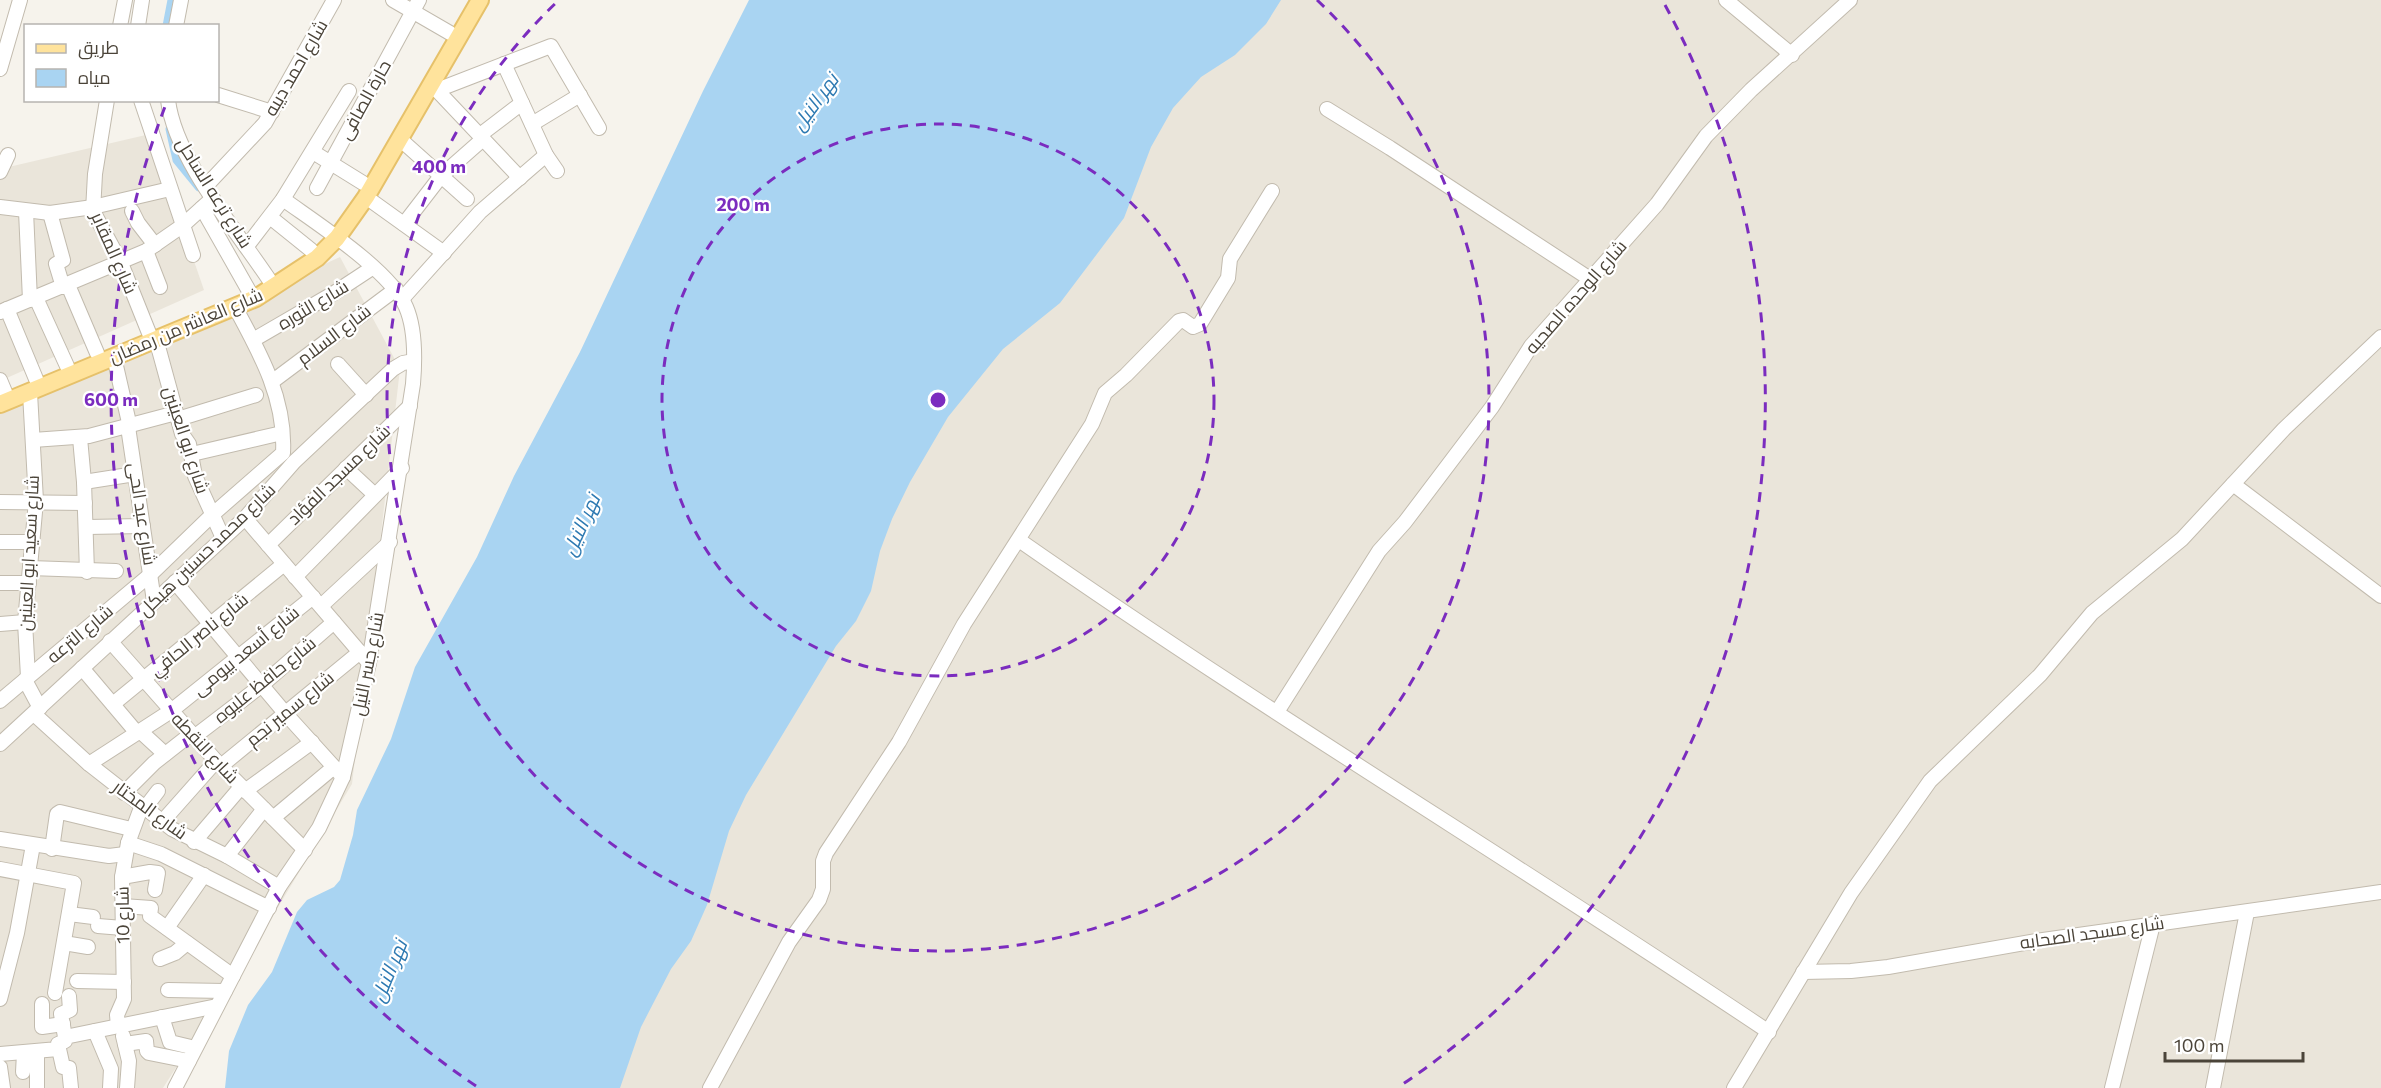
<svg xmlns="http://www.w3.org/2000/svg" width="2381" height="1088" font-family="Commissioner,Cairo,sans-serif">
<rect width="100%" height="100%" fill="#f6f3ec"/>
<g fill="#eae5da">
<path d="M890,0H2381V1088H347Z"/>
<path d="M150,134L204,290L0,381V169Z"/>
<path d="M340,257L400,369L352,784L271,919L163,1088H0V409L155,342Z"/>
</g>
<path fill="#a9d4f2" d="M749,0H1281L1266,24L1235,55L1201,77L1173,108L1151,147L1124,218L1106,242L1060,303L1003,349L948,417L910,482L892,519L880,551L871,591L856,621L836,646L746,795L729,831L707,905L691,941L671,969L641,1027L620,1088H225L229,1051L248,1005L272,972L297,912L307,900L334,887L340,880L353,835L357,810L391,739L415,667L477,557L514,476L580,352L703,91Z"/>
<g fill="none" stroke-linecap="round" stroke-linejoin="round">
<g stroke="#a9d4f2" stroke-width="9">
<path d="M167,26L172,0"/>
<path d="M170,129L177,160L199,187"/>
</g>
<g stroke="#c2bbae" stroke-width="16">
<g id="minor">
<path d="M393,0L450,33"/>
<path d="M1726,0L1792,55"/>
<path d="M120,26L125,0"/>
<path d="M138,26L142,0"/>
<path d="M176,26L181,0"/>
<path d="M504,64L546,155L557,171"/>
<path d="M0,69L20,0"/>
<path d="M432,85L520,178"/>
<path d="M437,90L551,46L599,128"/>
<path d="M218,95L272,112"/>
<path d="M107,100L95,174L93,211L121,263L149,333"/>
<path d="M141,100L193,255"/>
<path d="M168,100C175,159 237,231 270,281"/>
<path d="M1327,109L1390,148L1590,279"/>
<path d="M532,124L580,95"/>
<path d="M480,135L522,103"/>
<path d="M401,140L467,199"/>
<path d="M313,152L363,183"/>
<path d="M0,172L8,155"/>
<path d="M206,186L265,123L334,0"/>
<path d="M317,188L419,0"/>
<path d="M366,197L444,253"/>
<path d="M0,207L50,213L93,207L170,189"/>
<path d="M202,208L249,291"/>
<path d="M26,211L30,300"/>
<path d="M132,211L138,223L155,245"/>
<path d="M50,213L63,260L56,264L63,287"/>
<path d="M270,217L311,250"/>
<path d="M404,224L441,176L483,139"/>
<path d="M247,246L283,199L349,91"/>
<path d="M146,251L160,287"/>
<path d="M68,285L97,353"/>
<path d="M36,298L67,366"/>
<path d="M402,299L480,212L546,155"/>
<path d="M7,309L36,379"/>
<path d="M0,312L146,251L182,226L213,198"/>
<path d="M156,339L182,434L189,444L195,476L223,538"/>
<path d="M253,340L334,293L372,268"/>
<path d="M114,357L130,427"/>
<path d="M338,364L366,395"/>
<path d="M0,380L5,392"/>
<path d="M273,381L396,289"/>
<path d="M178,419L256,395"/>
<path d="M128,427L154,601"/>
<path d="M80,438L84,482L87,572"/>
<path d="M33,440L89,436L176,413"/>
<path d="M192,454L282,433"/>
<path d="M346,468L375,495"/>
<path d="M84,482L135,474"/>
<path d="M2233,484L2381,596"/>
<path d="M0,502L85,503"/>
<path d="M245,518L369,663"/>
<path d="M87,527L143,526"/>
<path d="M1019,540C1264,711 1520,865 1769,1032"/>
<path d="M0,542H33"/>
<path d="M268,545L410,406"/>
<path d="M30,568L116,571"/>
<path d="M295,577L402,468"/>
<path d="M175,582L285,713L343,777"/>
<path d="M0,583H29"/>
<path d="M321,606L390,542"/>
<path d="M0,624L25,622"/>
<path d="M110,641L216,761L305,850"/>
<path d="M82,668L137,733"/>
<path d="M28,677L25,622L36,501L30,393"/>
<path d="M25,680L40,708"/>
<path d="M0,701L151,574L212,515L283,453C286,399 260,353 235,307"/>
<path d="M113,704L284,564"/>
<path d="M1277,712L1379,551L1405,522L1492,407L1531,346L1657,204L1706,136L1751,90L1850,0"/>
<path d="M34,714L89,764L172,829L227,856L279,887"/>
<path d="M140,731L165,754"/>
<path d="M194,737L262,685L334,622"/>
<path d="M0,744L245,518L294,462L393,369L403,363L414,361"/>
<path d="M89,764L171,711L313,597"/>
<path d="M221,766L360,652"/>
<path d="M245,791L312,742"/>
<path d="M124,793L154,763L191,734"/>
<path d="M145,808L158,791"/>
<path d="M273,818L334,767"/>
<path d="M162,822L216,761"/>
<path d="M0,839L109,856L125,854"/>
<path d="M194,842L241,787"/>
<path d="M128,843L161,854L269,908"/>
<path d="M52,849L57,814L60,812L131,829"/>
<path d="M227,856L264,809"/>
<path d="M0,869L74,883L55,993"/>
<path d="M122,877L150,872L158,873L155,890"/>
<path d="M123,906L151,908L150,916L233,976"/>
<path d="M69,914L93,917"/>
<path d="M98,926L123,928"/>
<path d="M167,928L204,875"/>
<path d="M64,943L88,947"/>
<path d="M160,959L175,953L187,943"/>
<path d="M1803,972L1851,971L1888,967L2036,941L2381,892"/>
<path d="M77,981L124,982"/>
<path d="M168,990L225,991"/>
<path d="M0,999L17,933L33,845"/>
<path d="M42,1004V1027L63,1024"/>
<path d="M162,1017L170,1042L195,1048"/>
<path d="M118,1026L117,1015L124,999L122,877L128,843L142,805"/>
<path d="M95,1031L111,1069L110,1088"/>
<path d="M123,1036L129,1061L127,1088"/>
<path d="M65,1037L61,1014L70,1010L69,996"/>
<path d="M125,1044L146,1041L147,1051L149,1053L189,1061"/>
<path d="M59,1049L63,1067L69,1068L71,1088"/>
<path d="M0,1054L58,1049V1044L65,1041V1037L217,1006"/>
<path d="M0,1067L3,1088"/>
<path d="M23,1072L24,1053"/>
<path d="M37,1088V1052"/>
<path d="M175,1088L279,887L319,828L343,777L369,663L413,384C415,360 416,330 406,307C390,270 316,223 283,199"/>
<path d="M710,1088L789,942L819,900L823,889V861L826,853L899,742L964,624L1092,424L1105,393L1126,375L1179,321L1183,320L1193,327L1200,324L1228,278L1230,259L1272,191"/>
<path d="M1734,1088L1851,893L1930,781L2040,675L2092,613L2182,539L2284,429L2381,337"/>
<path d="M2112,1088L2153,924"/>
<path d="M2213,1088L2247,912"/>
</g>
</g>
<g stroke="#e6c16a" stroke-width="20">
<path id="major" d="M0,404L256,298L317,258L337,238L366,197L480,0"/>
</g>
<use href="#minor" stroke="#fff" stroke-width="14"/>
<use href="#major" stroke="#ffe39c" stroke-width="16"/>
</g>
<g fill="none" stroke="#7b2cbf" stroke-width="3" stroke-dasharray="10 8">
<circle cx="938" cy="400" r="276"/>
<path d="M1317 0A551 551 0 1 1 559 0"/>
<path d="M476 1086A827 827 0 0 1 166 104M1665 5A827 827 0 0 1 1400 1086"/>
</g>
<g text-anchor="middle" stroke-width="4.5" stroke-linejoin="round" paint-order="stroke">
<g font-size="18" fill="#4b4439" stroke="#fff">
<text transform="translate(296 68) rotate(-60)" y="6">شارع احمد ديبه</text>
<text transform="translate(365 100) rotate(-61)" y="6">حارة الصافى</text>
<text transform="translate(214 193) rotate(58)" y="6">شارع ترعه الساحل</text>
<text transform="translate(114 253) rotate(66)" y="6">شارع المقابر</text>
<text transform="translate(1576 297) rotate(-49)" y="6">شارع الوحده الصحيه</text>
<text transform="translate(313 305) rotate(-31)" y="6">شارع الثوره</text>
<text transform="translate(186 326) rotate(-23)" y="6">شارع العاشر من رمضان</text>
<text transform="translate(334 335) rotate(-37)" y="6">شارع السلام</text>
<text transform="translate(186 440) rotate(72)" y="6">شارع ابو العينين</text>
<text transform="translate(339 475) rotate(-44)" y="6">شارع مسجد الفؤاد</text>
<text transform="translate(142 514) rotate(81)" y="6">شارع عبد الحى</text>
<text transform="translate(207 550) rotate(-44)" y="6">شارع محمد حسنين هيكل</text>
<text transform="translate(29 553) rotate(-87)" y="6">شارع سعيد ابو العينين</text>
<text transform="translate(80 634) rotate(-40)" y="6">شارع الترعه</text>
<text transform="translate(199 635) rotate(-39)" y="6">شارع ناصر الحافي</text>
<text transform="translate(246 651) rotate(-39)" y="6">شارع أسعد بيومى</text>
<text transform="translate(368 664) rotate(-79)" y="6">شارع جسر النيل</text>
<text transform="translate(265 680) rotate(-39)" y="6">شارع حافظ عليوه</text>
<text transform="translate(290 709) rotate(-39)" y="6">شارع سمير نجم</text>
<text transform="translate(205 748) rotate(47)" y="6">شارع النقطه</text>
<text transform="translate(150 810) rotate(36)" y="6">شارع المختار</text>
<text transform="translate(123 915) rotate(-91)" y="6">شارع 10</text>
<text transform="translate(2092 933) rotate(-8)" y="6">شارع مسجد الصحابه</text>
</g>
<g font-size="20" font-style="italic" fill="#2e7ab2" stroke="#fff">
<text transform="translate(815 102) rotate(-54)" y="7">نهر النيل</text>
<text transform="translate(581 525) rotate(-66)" y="7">نهر النيل</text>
<text transform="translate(389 971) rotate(-68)" y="7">نهر النيل</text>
</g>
</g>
<circle cx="938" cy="400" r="9" fill="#7b2cbf" stroke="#fff" stroke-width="3"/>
<g font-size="18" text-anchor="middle" font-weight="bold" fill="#7b2cbf" stroke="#fff" stroke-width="4.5" stroke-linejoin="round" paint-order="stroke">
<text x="439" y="173">400 m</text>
<text x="743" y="211">200 m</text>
<text x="111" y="406">600 m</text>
</g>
<rect x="24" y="24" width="195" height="78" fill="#ffffff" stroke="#b7b4b0" stroke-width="1.5"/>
<rect x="36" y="44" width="30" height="9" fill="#ffe39c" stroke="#b7b4b0" stroke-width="1.5"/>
<text x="78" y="54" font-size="18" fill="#4b4439">طريق</text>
<rect x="36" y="69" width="30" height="18" fill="#a9d4f2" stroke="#b7b4b0" stroke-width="1.5"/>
<text x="78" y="84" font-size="18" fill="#4b4439">مياه</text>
<path d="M2165 1052v9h138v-9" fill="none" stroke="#4b4439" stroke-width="3"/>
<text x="2174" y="1052" font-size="18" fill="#4b4439" stroke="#ffffff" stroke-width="4.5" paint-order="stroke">100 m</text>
</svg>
